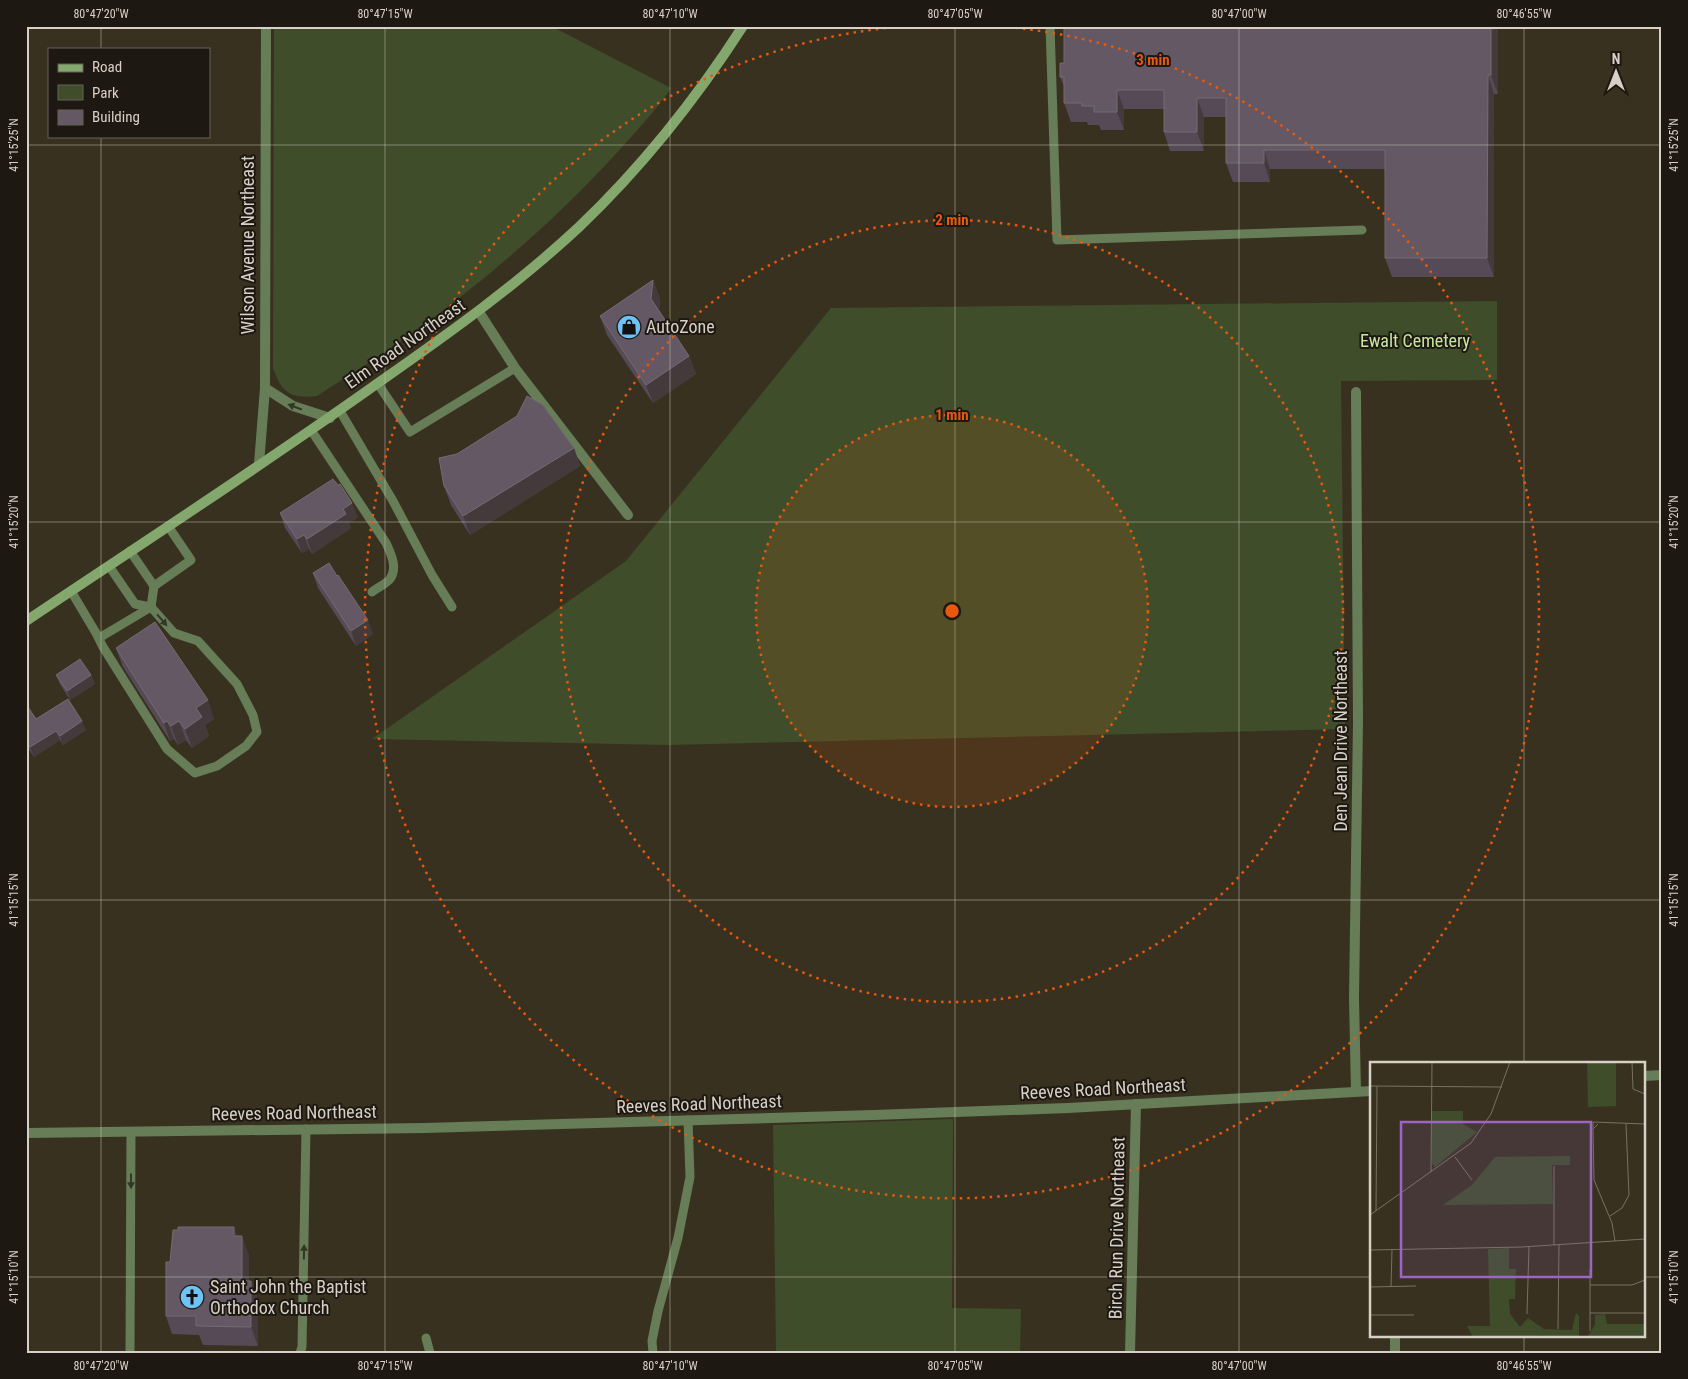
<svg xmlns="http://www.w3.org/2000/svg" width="1688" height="1379" font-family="'Roboto Condensed',sans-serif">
<rect width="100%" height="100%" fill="#393120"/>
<g fill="#3f4d2b">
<path d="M274,26H551L671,88C654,113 633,135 612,158C554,221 488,278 418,329C386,352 351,374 317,396C290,399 282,393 273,368Z"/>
<path d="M1497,301V380L1341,381L1345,729L668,745L372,739L626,561L831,308Z"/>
<path d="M953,1119L952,1308L1021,1309L1020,1353H776L773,1125Z"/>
</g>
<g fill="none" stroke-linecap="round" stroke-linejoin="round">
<g stroke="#667d58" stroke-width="9">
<path d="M1050,26L1057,240L1362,230"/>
<path d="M378,384L410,432L515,368"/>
<path d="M340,411L393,501L432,575L452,607"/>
<path d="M311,430L386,543C391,554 398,568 390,579C386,584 377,588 372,592"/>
<path d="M130,551L154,586"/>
<path d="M71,591L96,633L103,647L167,749L195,773L217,766L246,746L257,732L253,715L237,684L198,641L174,633L151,607L135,604L109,566"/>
<path d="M99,638L151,607L154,586L191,560L168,526"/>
<path d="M426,1338L430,1353"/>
<path d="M130,1353L131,1132"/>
<path d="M300,1353L302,1347L306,1129"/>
<path d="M653,1353L652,1341L658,1311L678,1238L690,1177L688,1120"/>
</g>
<g stroke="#667d58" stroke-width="10">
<path d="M479,312L515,368L628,515"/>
<path d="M265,388L293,406L330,418"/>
<path d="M1356,392L1358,722L1354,998L1356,1091"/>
<path d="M259,464L265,388L266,26"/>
<path d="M1644,1076L1662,1075"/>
<path d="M26,1133L425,1128L874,1115L1068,1108L1372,1091"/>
<path d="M1130,1353L1136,1104"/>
<path d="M1395,1353V1335"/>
</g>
<path stroke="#83a76c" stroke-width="10" d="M26,621C144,542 263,465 378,383C448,334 517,285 579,227C642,167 696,99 743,26"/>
</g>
<g fill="#564a57">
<path d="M1498,26V94H1494V277H1392L1385,258V169H1270V182H1233L1226,163V117H1204V151H1170L1164,132V109H1124V130H1101L1099,125H1088L1087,122H1071L1064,103V86L1060,77L1064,63Z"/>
<path d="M653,280L660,299L659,310L689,356L696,374L653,403L607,335L600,316Z"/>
<path d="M574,448L580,466L470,535L451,505L444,486L457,454Z"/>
<path d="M280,513L358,517L349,523L351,528L312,554L309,549L302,553L285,528Z"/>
<path d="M313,573L373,634L356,646L318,588Z"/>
<path d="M116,648L214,719L205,725L209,736L192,748L186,740L178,745L174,739L170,741L123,667Z"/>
<path d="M56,675H91L95,684L70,700L60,684Z"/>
<path d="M26,704L36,719L86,730L63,745L60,740L34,757L28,748L26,750Z"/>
<path d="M237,1236L249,1255V1281H251L258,1300V1346L203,1345L199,1335L172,1334L166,1316L170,1262Z"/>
</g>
<g fill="#443a3c">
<path d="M1491,26H1498V94L1491,75Z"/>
<path d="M1488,75L1494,94V277L1487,258Z"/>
<path d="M1117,90L1124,109V130L1117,112Z"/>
<path d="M1197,98L1204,117V151L1197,132Z"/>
<path d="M1264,150L1270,169V182L1264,163Z"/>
<path d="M653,280L660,299L658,317L651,299Z"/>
<path d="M689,356L696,374L653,403L646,385Z"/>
<path d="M574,448L580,466L470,535L463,516Z"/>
<path d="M352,503L358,517L349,523L351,528L312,554L307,539L343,509Z"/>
<path d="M304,535L309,549L302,553L297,539Z"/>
<path d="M368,620L373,634L356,646L351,631Z"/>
<path d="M91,675L95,684L70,700L67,691Z"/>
<path d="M208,700L214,719L205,725L209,736L192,748L185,729L196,708Z"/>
<path d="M82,721L86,730L63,745L60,736Z"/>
<path d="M167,721L174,739L170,741L164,723Z"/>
<path d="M179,721L186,740L178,745L171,726Z"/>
<path d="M56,731L60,740L34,757L30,747Z"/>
<path d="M234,1227L241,1246L234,1236Z"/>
<path d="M242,1236L249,1255V1300L242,1281Z"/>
<path d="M251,1281L258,1300V1346L251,1327Z"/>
</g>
<g fill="#635863" stroke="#756b73">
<path d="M1064,26H1491V75H1488L1487,258H1385V150H1264V163H1226V98H1197V132H1164V90H1117V112H1094V106H1082V103H1064V77H1060V63H1064Z"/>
<path d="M653,280L651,299L689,356L646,385L600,316Z"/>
<path d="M527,396L543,405L574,448L463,516L444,486L439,458L457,454L517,416Z"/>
<path d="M333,479L338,485L340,484L352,503L343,509L346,514L307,539L304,535L297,539L280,513Z"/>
<path d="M329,563L337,576L338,575L368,620L351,631L313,573Z"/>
<path d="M155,622L208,700L196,708L202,717L185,729L179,721L171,726L167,721L164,723L116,648Z"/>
<path d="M80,659L91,675L67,691L56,675Z"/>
<path d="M68,699L82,721L60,736L56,731L30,747L26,741V704L36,719Z"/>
<path d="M178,1227H234V1236H242V1281H251V1327L196,1326V1316H166V1262H170L173,1230H178Z"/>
</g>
<defs><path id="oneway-solid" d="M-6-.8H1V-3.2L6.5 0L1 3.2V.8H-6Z" transform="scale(1.25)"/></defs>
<g fill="#333727">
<use href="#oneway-solid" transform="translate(295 407) rotate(-159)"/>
<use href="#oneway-solid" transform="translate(162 620) rotate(49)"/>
<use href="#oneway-solid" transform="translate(131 1181) rotate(90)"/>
<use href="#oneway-solid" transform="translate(304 1252) rotate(-89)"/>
</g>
<path fill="none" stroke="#d6d0c6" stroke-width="1" stroke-opacity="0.45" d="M101,26V49M385,26V1353M670,26V1353M955,26V1353M1239,26V1353M1524,26V1063M101,136V1353M26,145H1662M26,522H1662M26,900H1662M26,1277H1372M1644,1277H1662M1524,1335V1353"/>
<circle cx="952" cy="611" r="196" fill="#e8590c" fill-opacity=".12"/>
<g fill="none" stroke="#e8590c" stroke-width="2.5" stroke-dasharray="2.5 5">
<circle cx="952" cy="611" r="196"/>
<circle cx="952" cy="611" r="391"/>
<path d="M1008 27A587 587 0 1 1 896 27"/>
</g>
<defs>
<g id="shop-disc" transform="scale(1.25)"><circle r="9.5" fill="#6fc2f4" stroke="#1d1912"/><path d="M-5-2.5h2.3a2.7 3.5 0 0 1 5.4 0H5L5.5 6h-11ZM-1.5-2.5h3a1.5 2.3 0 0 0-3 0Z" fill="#111"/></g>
<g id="church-disc" transform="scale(1.25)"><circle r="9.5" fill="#6fc2f4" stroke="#1d1912"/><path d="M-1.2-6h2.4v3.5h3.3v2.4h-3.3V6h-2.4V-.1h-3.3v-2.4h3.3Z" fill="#111"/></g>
</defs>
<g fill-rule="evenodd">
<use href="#shop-disc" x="629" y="327"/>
<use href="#church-disc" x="192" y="1297"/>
</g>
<g text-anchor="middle" stroke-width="4" stroke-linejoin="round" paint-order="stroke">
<g font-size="18" fill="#d6d0c6" stroke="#1d1912">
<text transform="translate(248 245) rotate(-90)" y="6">Wilson Avenue Northeast</text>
<text transform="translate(405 344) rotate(-35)" y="6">Elm Road Northeast</text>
<text transform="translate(1341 741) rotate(-90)" y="6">Den Jean Drive Northeast</text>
<text transform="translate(1103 1089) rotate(-3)" y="6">Reeves Road Northeast</text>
<text transform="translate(699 1104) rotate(-2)" y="6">Reeves Road Northeast</text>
<text transform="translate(294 1113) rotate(-1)" y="6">Reeves Road Northeast</text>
<text transform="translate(1117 1228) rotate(-89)" y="6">Birch Run Drive Northeast</text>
</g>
<g font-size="18" fill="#d6d0c6" stroke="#1d1912" text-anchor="start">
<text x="646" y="333">AutoZone</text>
<text x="210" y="1293">Saint John the Baptist<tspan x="210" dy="21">Orthodox Church</tspan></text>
</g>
<g font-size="18" fill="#c7e79b" stroke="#1d1912">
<text x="1415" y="347">Ewalt Cemetery</text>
</g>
</g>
<g transform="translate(1370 1062)">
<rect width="275" height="275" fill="#393120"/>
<path d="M217,0H246V44L218,45ZM62,49H93V62L107,70L65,105L62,101ZM200,94V103H182L183,142L73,143L102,123L125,95ZM139,186V207H146L145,237H139L140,252L150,265L158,256L174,267L202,268L206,251L209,254V274H218L225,263V253L235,252L237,262H275V275H103L97,264H120L118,187Z" fill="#3f4d2b"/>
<path fill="none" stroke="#787162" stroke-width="1" d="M262,0L263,27L275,32M0,24L132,25M228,62L223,67L224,118L242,161L245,179M223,67V60L275,62M85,95L102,118M184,104V183M61,110L62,0M6,149L7,24M0,153L101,81L121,52L140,0M240,154L252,146L259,133L256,62M0,188L152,185L275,177M220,223H262L275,218M0,225L46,224M21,225L22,188M220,251H275M157,252L159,184M0,253H44M188,267L189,183M220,269V207"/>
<path fill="#9b65c1" fill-opacity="0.15" stroke="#9b65c1" stroke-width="2.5" d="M31,60H221V215H31Z"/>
<rect width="275" height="275" fill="none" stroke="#d6d0c6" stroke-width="2.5"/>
</g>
<circle cx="952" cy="611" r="8" fill="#e8590c" stroke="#1d1912" stroke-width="2.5"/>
<g font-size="15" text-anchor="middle" font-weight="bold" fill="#e8590c" stroke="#1d1912" stroke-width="4" stroke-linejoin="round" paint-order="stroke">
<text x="1153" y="65">3 min</text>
<text x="952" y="225">2 min</text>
<text x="952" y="420">1 min</text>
</g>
<rect width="1688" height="1379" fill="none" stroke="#1d1912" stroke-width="55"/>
<rect x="48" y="48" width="162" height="90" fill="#1d1912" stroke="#67625a"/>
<rect x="58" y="64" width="25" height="8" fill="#83a76c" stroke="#67625a"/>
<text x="92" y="72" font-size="15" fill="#d6d0c6">Road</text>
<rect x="58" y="85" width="25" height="15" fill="#3f4d2b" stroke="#67625a"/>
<text x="92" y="98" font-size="15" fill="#d6d0c6">Park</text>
<rect x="58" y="110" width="25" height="15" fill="#635863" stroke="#67625a"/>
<text x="92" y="122" font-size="15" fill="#d6d0c6">Building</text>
<g transform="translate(1616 72)" stroke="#1d1912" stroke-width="4" paint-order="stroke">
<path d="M0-4L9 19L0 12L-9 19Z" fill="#d6d0c6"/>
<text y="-8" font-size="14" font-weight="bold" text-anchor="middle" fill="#d6d0c6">N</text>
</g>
<rect x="28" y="28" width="1632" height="1324" fill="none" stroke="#d6d0c6" stroke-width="2"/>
<g font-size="12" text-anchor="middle" fill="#d6d0c6">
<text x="101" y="18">80°47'20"W</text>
<text x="385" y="18">80°47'15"W</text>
<text x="670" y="18">80°47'10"W</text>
<text x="955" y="18">80°47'05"W</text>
<text x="1239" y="18">80°47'00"W</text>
<text x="1524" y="18">80°46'55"W</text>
<text transform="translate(14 145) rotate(-90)" y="4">41°15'25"N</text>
<text transform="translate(1674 145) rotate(-90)" y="4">41°15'25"N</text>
<text transform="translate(14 522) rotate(-90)" y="4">41°15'20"N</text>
<text transform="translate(1674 522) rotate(-90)" y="4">41°15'20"N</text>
<text transform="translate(14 900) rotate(-90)" y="4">41°15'15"N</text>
<text transform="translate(1674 900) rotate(-90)" y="4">41°15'15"N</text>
<text transform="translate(14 1277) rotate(-90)" y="4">41°15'10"N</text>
<text transform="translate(1674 1277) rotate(-90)" y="4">41°15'10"N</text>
<text x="101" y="1370">80°47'20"W</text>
<text x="385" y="1370">80°47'15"W</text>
<text x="670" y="1370">80°47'10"W</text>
<text x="955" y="1370">80°47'05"W</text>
<text x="1239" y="1370">80°47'00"W</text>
<text x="1524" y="1370">80°46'55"W</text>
</g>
</svg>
